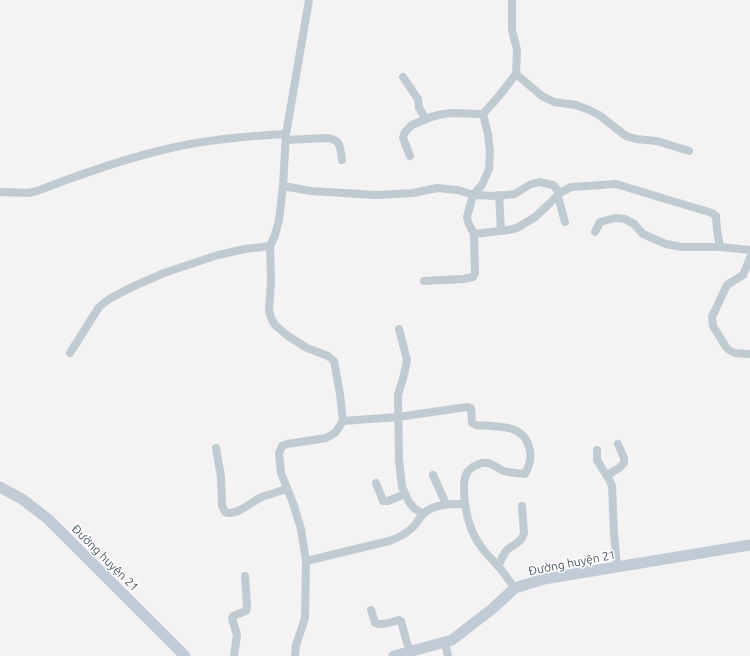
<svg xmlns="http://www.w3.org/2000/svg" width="750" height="656" font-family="Ubuntu,sans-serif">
<rect width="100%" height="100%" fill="#f4f2f2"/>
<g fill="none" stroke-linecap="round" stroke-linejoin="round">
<g stroke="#c0cad1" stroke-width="8">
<path d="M516,74L542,96L554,102L576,105L589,110L599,115L626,136L636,139L657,141L689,151"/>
<path d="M403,77L418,99L419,108L426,119"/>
<path d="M286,140L327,138C342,140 340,148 342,160"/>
<path d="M410,156L403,138L405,132L412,125L431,117L443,114L452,113L483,114"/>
<path d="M283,186L311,191L376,195L413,193L437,188L458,190L473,195L496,196L515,194L529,185L539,182L553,185L560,193"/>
<path d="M0,192L28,193L37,191C81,174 126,158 171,148C209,139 247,136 286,134"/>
<path d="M499,195L501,231"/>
<path d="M556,197L559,200L565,222"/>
<path d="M595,232L600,222L615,218L625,219L634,224L643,234L666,244L682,247H720L750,250"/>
<path d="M474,234L508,230L517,228L535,217L550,203L560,193L571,187L616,184L712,213L716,216L717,230L720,247"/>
<path d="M750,258L743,275L727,285L712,317L713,326L726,347L729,350L735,353L750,354"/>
<path d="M424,281L463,279L473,277L475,273L474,234L468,222L467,217L473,195L482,185L489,169L490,151L488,134L483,114L499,96L516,74L517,50L512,30V0"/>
<path d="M399,329L407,360L404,375L398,395L399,460L402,487L409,502L414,508L423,514"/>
<path d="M70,353L99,307L109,299L132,287L164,273L218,255L245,249L270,246"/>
<path d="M343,421L398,417L467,407L471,408L472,423L476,425C495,427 523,423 529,447C532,456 530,465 525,474C518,473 511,473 504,471C496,468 491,461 482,463C468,467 464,474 464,487C464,509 469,531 482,548C487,555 493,560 498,566C504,573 509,581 515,588"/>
<path d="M216,448L221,477L222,505L225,512C236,517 252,501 262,497C270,494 278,492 286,489"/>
<path d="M597,450V460L610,481L612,486L614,532L617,567"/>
<path d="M433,475L446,504"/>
<path d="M607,475L619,468L624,463V458L618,444"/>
<path d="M376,483L383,501H388L405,494"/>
<path d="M306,561L389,541C398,538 407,533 413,527C417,523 419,518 423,514C433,504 450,504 464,504"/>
<path d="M498,566C501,561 503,555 506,551C513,544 522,543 524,533L522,506"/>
<path d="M371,610L375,623C383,626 391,622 399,620L401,621L407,643L411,652"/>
<path d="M445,643L448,656"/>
<path d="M234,656L237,635L232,618L233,616L246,611L247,606L245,576"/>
<path d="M295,656L296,645L305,618L306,561L301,529L293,503L281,473L279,453L282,446L287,444L326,438L335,433L343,421L340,394L334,361L328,356L307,348L288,336L275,325L272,320L269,311L271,281L270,246L275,235L279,220L283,186L286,134L309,0"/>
</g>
<g stroke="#c0cbd5" stroke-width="11">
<path d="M0,487L22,499L48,519L185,656"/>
<path d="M394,656L452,640L492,609L515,588L544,579L750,545"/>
</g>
</g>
<g text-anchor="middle" stroke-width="3" stroke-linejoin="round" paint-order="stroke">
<g font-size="12" fill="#4a5660" stroke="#fff">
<text transform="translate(105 558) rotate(45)" y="4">Đường huyện 21</text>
<text transform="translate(572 563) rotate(-11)" y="4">Đường huyện 21</text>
</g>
</g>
</svg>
